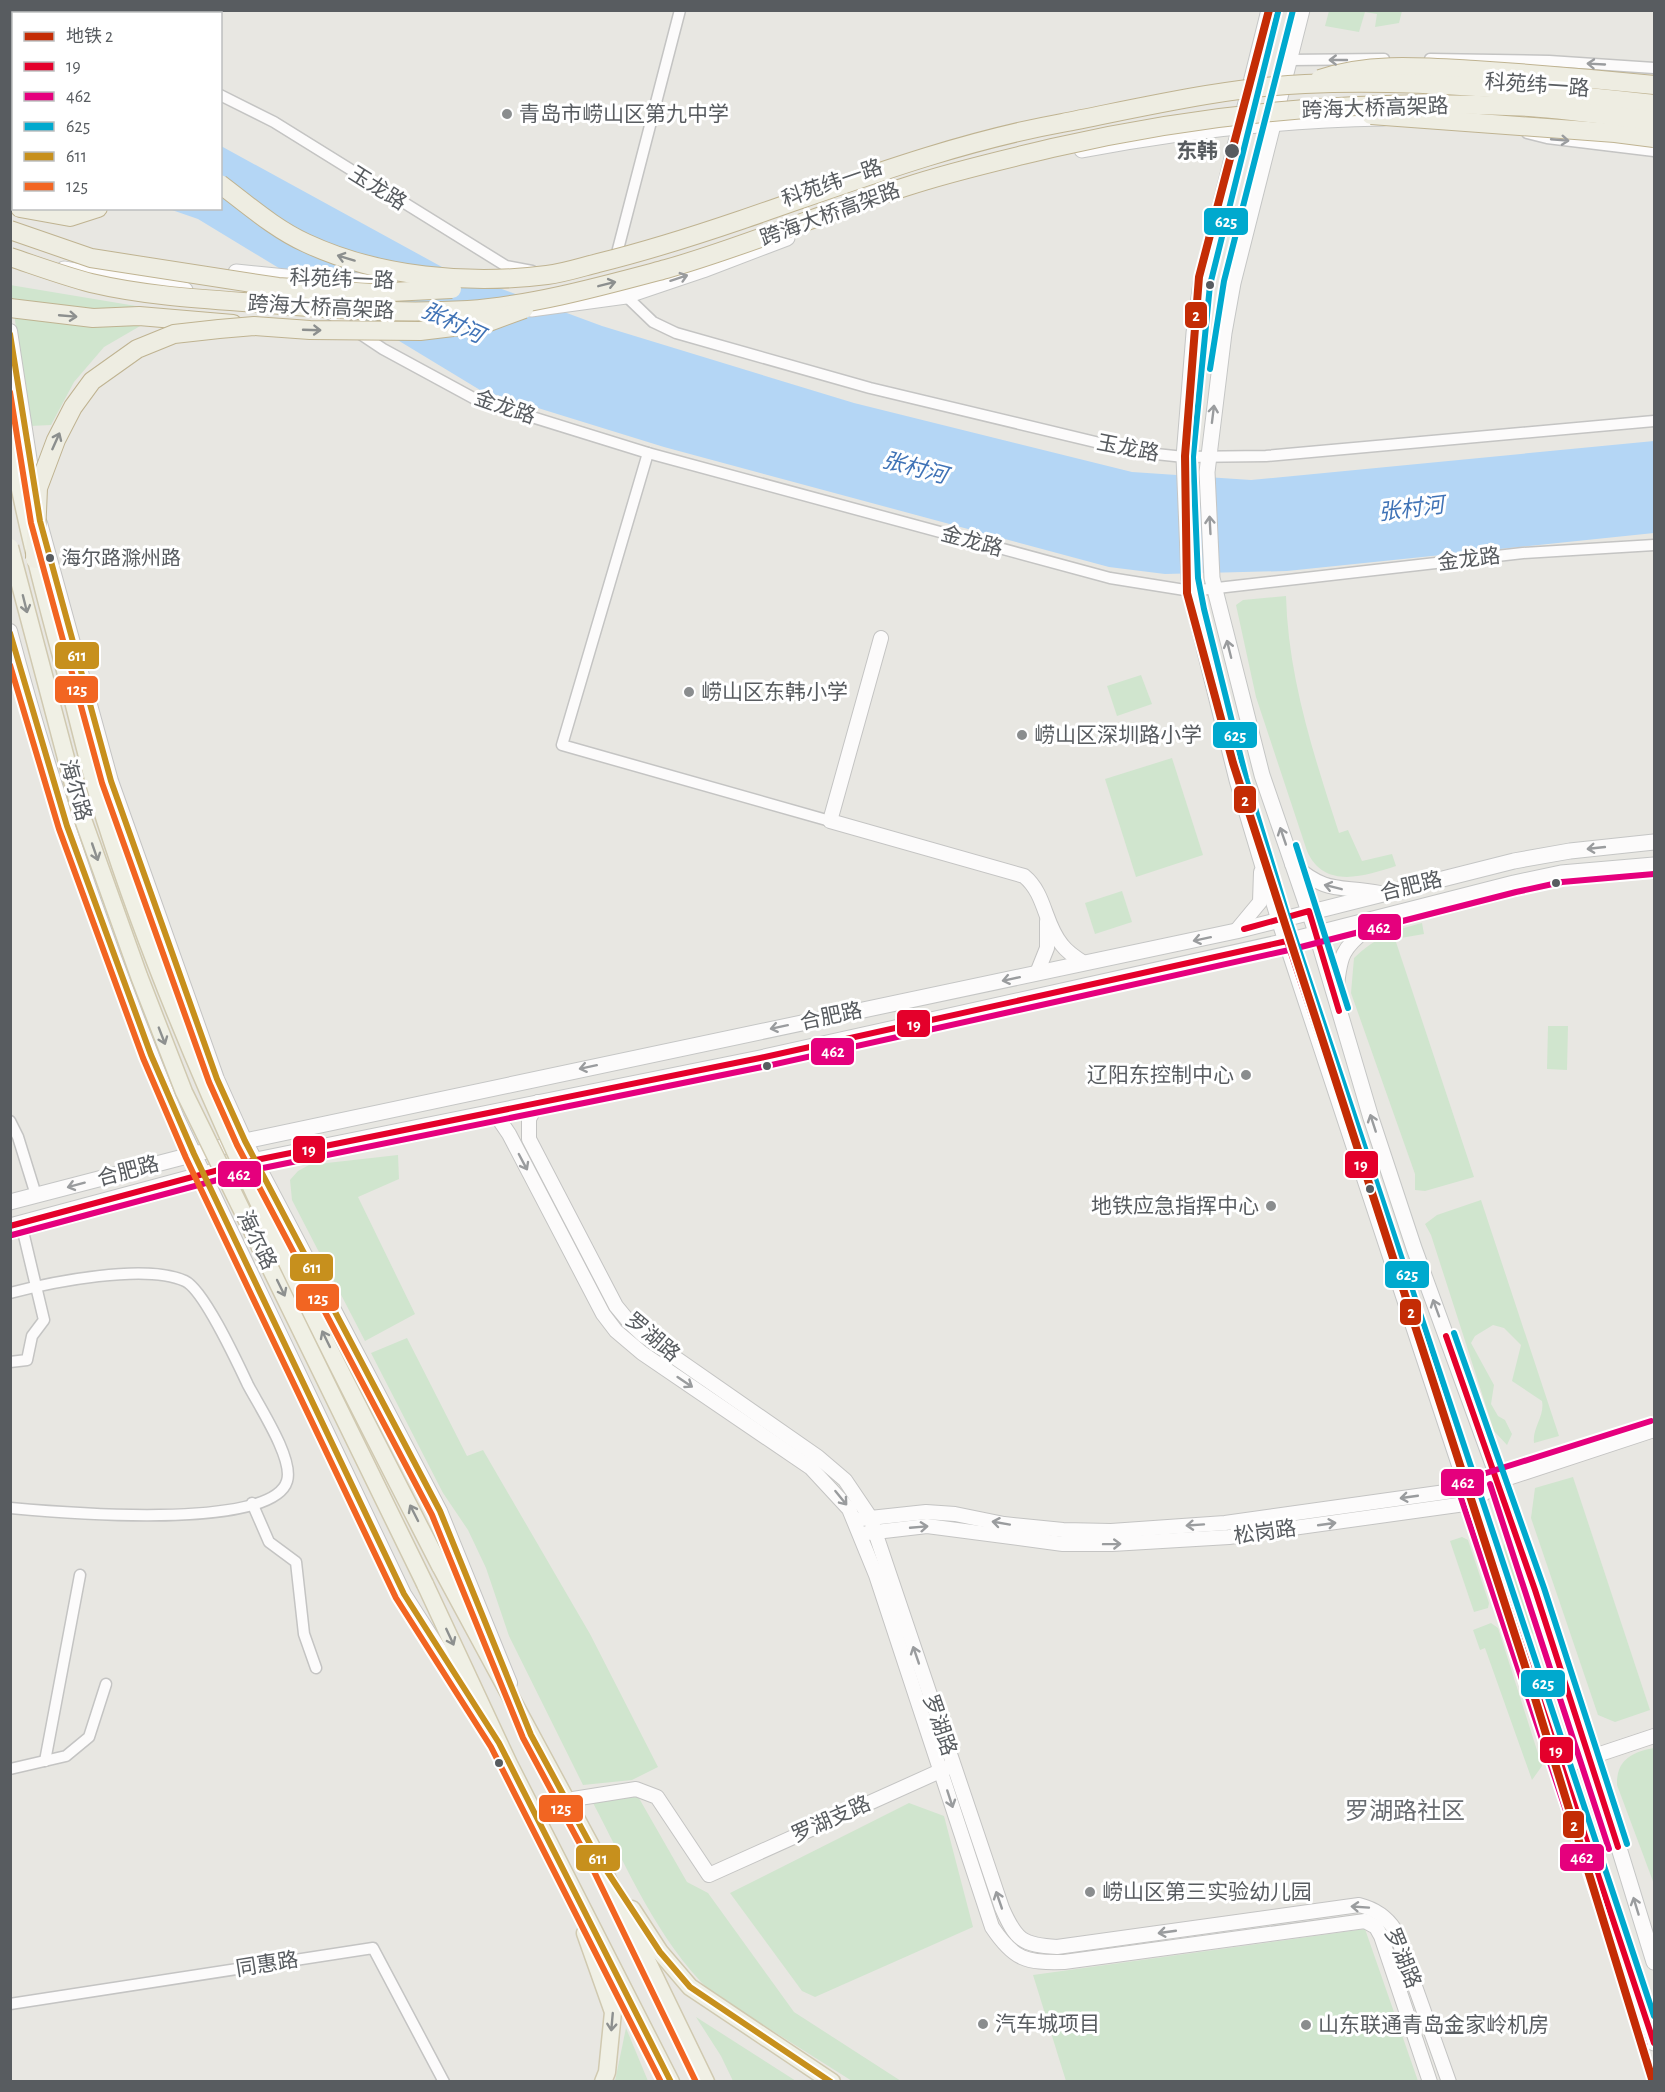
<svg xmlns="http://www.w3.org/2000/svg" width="1665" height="2092" font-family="'Alegreya Sans','Noto Sans SC',sans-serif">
<rect width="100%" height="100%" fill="#e8e7e2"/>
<g fill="#d0e5ce">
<path d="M1329,11V10L1402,11L1399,23L1375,27L1377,14L1365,12L1359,32L1325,26Z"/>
<path d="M10,285L166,311L104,347L74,382L51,425L30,426Z"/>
<path d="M1286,596C1288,677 1314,756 1339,833L1348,830L1362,861L1392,854L1396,866C1365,876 1324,890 1307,851L1256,697L1236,605L1243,600Z"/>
<path d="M1141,675L1152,704L1117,716L1107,686Z"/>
<path d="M1172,758L1203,855L1136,877L1105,779Z"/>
<path d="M1122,891L1132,922L1095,934L1085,903Z"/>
<path d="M1422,923L1424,934L1395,939L1474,1177L1425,1191L1415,1190V1174L1351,993L1354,958C1375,938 1394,930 1422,923Z"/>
<path d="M1548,1026H1568L1567,1070L1547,1069Z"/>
<path d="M398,1155L399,1179L358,1197L415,1314L365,1341L292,1200L290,1180L298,1171L309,1165Z"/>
<path d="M1481,1200L1559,1436L1534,1443C1532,1428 1545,1416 1542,1401L1512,1381L1521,1345L1504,1328L1493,1325L1475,1336L1471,1343L1494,1385L1491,1404L1498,1416L1505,1420L1512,1434L1507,1445L1494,1431L1431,1235L1425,1224L1437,1215Z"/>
<path d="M407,1338L467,1456L483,1450L590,1634L658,1767L632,1780L583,1785L509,1636L486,1568L468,1530L443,1493L371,1353Z"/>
<path d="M1573,1477L1650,1710L1615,1722L1598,1715L1531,1518L1535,1488Z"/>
<path d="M1462,1537L1468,1540L1489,1603L1488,1608L1474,1612L1450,1541Z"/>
<path d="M1504,1543L1508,1548L1535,1635L1530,1632L1503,1552Z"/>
<path d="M1491,1623L1498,1628L1542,1766L1532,1780L1485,1648L1480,1650L1473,1630Z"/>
<path d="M1654,1748V1884L1617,1785C1616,1760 1632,1752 1654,1748Z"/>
<path d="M636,1793L687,1882L708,1893L794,2012L901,2081H852L711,1992C657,1940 627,1867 592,1801Z"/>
<path d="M909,1803L944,1816L973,1927L815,1997L802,1991L730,1893Z"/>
<path d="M1365,1929L1418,2081H1066L1033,1975Z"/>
<path d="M696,2017L796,2081H733L721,2056Z"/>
<path d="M626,2028L648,2081H615Z"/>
</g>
<g fill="#b4d6f5">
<path d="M10,31L14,32V181H11Z"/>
<path d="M221,146L442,267L602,326L854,403L1132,472L1251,480L1654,441V533L1287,571L1165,574L1109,567L664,447L480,390L198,219L169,209L220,208Z"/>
</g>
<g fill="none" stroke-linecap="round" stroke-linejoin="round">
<g stroke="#c4c4c3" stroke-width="13">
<g id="minor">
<path d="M40,10L47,14"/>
<path d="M1430,59L1549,61L1654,68"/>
<path d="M1289,60L1384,59"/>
<path d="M220,95L274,122L506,266L532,271"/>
<path d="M1527,133L1547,138L1654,151"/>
<path d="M617,253L680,10"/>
<path d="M626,296L653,322L676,333L870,388L1137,452L1184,457L1266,456L1654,421"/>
<path d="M326,311L383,349L477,400L648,453L1110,578L1191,591L1523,553L1654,545"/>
<path d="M648,453L562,745L830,821"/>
<path d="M10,1121L18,1137L36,1195"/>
<path d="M10,1293C52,1282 145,1263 185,1281C204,1290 238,1364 248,1385C259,1406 294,1459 287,1481C272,1532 54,1512 10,1508"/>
<path d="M10,1362L27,1360L32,1336L44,1320L21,1223"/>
<path d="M252,1503L269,1542L296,1562L304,1634L316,1668"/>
<path d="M45,1761L80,1575"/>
<path d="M10,1769L66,1756L89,1737L106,1684"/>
<path d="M10,2004L373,1948L444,2082"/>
</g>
</g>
<g stroke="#c4c4c3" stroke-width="16">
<g id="tertiary">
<path d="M10,331L35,495"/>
<path d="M40,523L111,781L217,1079L245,1141L440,1511L510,1683"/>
<path d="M10,631C54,797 111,959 177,1118L404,1594L475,1705"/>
<path d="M881,638L830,821L1024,876C1046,894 1044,924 1062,945C1068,953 1076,958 1084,963"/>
<path d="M1292,864C1329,895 1337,885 1380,893"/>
<path d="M1236,931L1260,902L1261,872"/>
<path d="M1037,973L1047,948V921"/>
<path d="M1336,996C1340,947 1343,950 1379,918"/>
<path d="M538,1102L529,1119V1139L616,1306L630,1323L644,1336L818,1457L845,1480L870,1517L1002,1908C1016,1940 1022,1945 1057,1947L1359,1905C1375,1909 1386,1916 1395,1930L1449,2082"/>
<path d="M494,1112L509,1134L603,1314L616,1331L642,1353L811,1468L849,1509L876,1575L992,1927C1014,1960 1026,1963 1064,1962L1365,1921L1376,1927L1381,1936L1430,2082"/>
<path d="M861,1519L926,1512L955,1514L1004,1524L1063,1530L1111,1531L1225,1523L1467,1489L1494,1482"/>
<path d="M867,1533L927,1526L1063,1544H1112L1229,1537L1472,1503L1499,1481L1654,1430"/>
<path d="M1561,1767L1654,1736"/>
<path d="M567,1800L636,1789L657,1797L709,1875L949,1767"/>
</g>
</g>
<g stroke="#c5c6c5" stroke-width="17">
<g id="secondary">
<path d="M1269,10L1201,283L1194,333L1184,457L1189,579L1195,611L1237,780L1279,920L1472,1503L1654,2043"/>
<path d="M1302,10L1233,283L1224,333L1207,472L1212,578L1262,775L1316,932L1371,1118L1414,1248L1499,1481L1591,1757L1654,1962"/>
<path d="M1494,116L1560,118"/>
<path d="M1082,150C1181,131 1283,120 1383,118"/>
<path d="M64,269L185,290"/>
<path d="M236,272L316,280L425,282"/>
<path d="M531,309L626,296L703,270L787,238"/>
<path d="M10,1202L245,1141L1236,931L1514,861L1570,851L1654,842"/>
<path d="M10,1226L256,1160L760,1058L1287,941L1514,883L1561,873L1654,865"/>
</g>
</g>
<g stroke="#d0c9b0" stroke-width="19">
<g id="primary">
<path d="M440,1566L595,1853L706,2082"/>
<path d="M425,1584L509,1764L671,2082"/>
<path d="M632,1909L660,1952L690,1987L832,2082"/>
<path d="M585,1933L613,2012L607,2072L603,2082"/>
</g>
</g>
<g stroke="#bfb391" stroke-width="20">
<g id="trunk">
<path d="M61,10L63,14"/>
<path d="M10,32L14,33"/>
<path d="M10,86L14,84"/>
<path d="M20,208L70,217L98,208"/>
<path d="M10,308L93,318L139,316L233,324"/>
</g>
</g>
<use href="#minor" stroke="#fcfbfb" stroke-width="10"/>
<use href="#tertiary" stroke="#fcfbfb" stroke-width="14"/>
<use href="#secondary" stroke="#fcfbfb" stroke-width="15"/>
<use href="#primary" stroke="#f0f0e5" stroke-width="16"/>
<use href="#trunk" stroke="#eeede2" stroke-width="18"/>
<g stroke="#d0c9b0" stroke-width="19" stroke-linecap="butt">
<g id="primary-bridge">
<path d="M10,436C23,514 43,590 64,667C78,718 89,770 105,820C188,1080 316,1324 440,1566"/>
<path d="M10,547L80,811L139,976L184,1092L425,1584"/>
</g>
</g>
<g stroke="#bfb391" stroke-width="20" stroke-linecap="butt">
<g id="trunk-bridge">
<path d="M1320,79C1369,62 1424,67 1475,70C1535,74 1595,79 1654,85"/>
<path d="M1371,115L1615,133L1654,138"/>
<path d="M220,184C248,205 275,229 306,243C379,277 469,285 547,275C564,273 582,267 598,263C647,251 694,236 741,220C846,184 952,143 1062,123C1139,108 1227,87 1305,84C1422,79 1539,91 1654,104"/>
<path d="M10,230L91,258L278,287L371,293L452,289"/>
<path d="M10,257C37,266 64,276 91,283C146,296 202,299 258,303C327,309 398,314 468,310C534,305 602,286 666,269C747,246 825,212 905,187C953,171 1003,160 1052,148C1207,112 1370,98 1529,107C1571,110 1613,116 1654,121"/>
<path d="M35,559L38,488L56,440L73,407L92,381L137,349L174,334L219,329L254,326L310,330L420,331L486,323L524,309"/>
</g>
</g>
<use href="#primary-bridge" stroke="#f0f0e5" stroke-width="16"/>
<use href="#trunk-bridge" stroke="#eeede2" stroke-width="18"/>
<g stroke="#fff" stroke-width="10">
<g id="bus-1">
<path d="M1244,929L1309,911L1339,1011"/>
<path d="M10,1226L256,1160L760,1058L1287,941L1654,2043"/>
<path d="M1446,1336L1535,1590L1618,1847"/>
</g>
</g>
<g stroke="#fff" stroke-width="10">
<g id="bus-2">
<path d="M12,1235L258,1169L762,1067L1289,950L1516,892L1562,882L1654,874"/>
<path d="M1490,1484L1609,1849"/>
<path d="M1645,2046L1458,1489L1464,1480L1651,1421"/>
</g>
</g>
<g stroke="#fff" stroke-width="10">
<g id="bus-3">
<path d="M1278,12L1210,285L1193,457L1198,578L1204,609L1246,778L1288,917L1654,2016"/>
<path d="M1210,369L1224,281L1293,10"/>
<path d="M1296,845L1348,1008"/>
<path d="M1454,1333L1544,1588L1627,1844"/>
</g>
</g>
<g stroke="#fff" stroke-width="10">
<g id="bus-4">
<path d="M10,334L40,521L111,781L217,1079L245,1141L440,1511L531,1735L595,1853L660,1952L690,1987L831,2082"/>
<path d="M10,633L67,826L151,1055L194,1154L404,1594L499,1743L671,2082"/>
</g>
</g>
<g stroke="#fff" stroke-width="10">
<g id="bus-5">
<path d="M10,392L31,523L102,783L209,1082L237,1145L432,1515L523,1738L587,1857L696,2082"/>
<path d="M10,665L59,829L143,1058L186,1158L396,1598L491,1747L661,2082"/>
</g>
</g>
<use href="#bus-1" stroke="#e4002b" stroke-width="6"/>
<use href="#bus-2" stroke="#e5007d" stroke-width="6"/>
<use href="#bus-3" stroke="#00a9ce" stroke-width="6"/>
<use href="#bus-4" stroke="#c7901d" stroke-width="6"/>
<use href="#bus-5" stroke="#f26522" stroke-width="6"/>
<g stroke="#fff" stroke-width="12">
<path id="metro-1" d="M1269,10L1199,277L1185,456L1187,593L1233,763L1525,1666L1653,2082"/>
</g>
<use href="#metro-1" stroke="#c42c05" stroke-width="8"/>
</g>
<defs><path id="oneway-shaft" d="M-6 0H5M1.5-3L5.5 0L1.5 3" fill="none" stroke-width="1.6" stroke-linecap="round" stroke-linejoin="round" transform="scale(1.5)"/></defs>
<g stroke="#9a9c9e">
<use href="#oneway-shaft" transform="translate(1338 60) rotate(180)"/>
<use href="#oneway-shaft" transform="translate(1596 64) rotate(-177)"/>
<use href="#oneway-shaft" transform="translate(1560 140) rotate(5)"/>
<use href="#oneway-shaft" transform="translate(679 278) rotate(-18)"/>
<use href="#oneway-shaft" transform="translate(1213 414) rotate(-83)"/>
<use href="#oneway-shaft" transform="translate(1210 525) rotate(-93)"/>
<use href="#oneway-shaft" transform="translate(1229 649) rotate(-104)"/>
<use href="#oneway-shaft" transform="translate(1283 836) rotate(-109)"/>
<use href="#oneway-shaft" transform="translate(1596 848) rotate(174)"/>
<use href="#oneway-shaft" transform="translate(1333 887) rotate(-166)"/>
<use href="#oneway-shaft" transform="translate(1202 939) rotate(168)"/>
<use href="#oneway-shaft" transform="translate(1011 979) rotate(168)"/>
<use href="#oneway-shaft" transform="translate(779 1027) rotate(168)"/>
<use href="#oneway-shaft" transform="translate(588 1067) rotate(168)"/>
<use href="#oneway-shaft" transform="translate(1373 1123) rotate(-108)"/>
<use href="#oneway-shaft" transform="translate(523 1162) rotate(62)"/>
<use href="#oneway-shaft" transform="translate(76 1185) rotate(165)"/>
<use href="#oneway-shaft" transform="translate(1436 1308) rotate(-110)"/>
<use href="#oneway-shaft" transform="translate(685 1382) rotate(34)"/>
<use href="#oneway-shaft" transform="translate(1409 1497) rotate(172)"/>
<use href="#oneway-shaft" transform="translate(841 1498) rotate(51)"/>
<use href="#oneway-shaft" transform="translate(1001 1523) rotate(-170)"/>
<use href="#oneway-shaft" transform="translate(1327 1524) rotate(-8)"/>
<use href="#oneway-shaft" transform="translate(1195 1525) rotate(176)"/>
<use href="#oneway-shaft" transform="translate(919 1527) rotate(-5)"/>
<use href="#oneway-shaft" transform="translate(1112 1544) rotate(-1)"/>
<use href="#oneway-shaft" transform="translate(916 1655) rotate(-109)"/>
<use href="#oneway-shaft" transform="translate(950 1799) rotate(72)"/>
<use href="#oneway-shaft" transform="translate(999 1900) rotate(-109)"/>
<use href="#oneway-shaft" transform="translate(1636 1906) rotate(-107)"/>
<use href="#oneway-shaft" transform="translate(1360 1907) rotate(-176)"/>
<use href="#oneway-shaft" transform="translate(1167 1932) rotate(172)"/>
</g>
<g stroke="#8c8f8e">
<use href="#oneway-shaft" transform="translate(346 258) rotate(-163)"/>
<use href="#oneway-shaft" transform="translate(607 284) rotate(-14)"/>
<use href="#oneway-shaft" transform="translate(68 316) rotate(5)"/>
<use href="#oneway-shaft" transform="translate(312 330) rotate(2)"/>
<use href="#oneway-shaft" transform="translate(56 441) rotate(-66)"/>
</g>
<g stroke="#8d908f">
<use href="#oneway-shaft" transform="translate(25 604) rotate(76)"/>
<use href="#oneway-shaft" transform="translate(95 852) rotate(71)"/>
<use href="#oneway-shaft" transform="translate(162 1036) rotate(69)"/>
<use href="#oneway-shaft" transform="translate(281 1288) rotate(64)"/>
<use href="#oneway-shaft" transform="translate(326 1339) rotate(-116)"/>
<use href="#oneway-shaft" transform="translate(414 1513) rotate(-117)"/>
<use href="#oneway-shaft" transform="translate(450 1637) rotate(65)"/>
<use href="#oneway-shaft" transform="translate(612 2022) rotate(95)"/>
</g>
<g fill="#8a8d8e" stroke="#fff" stroke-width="2">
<circle cx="507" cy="114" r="6"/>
<circle cx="689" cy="692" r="6"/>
<circle cx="1022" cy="735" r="6"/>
<circle cx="1246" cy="1075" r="6"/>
<circle cx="1271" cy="1206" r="6"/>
<circle cx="1090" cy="1892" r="6"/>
<circle cx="983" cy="2024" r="6"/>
<circle cx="1306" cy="2025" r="6"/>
</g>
<g fill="#585c60" stroke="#fff" stroke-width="2">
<circle cx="1232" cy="151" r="8"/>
<circle cx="1210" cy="285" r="5"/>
<circle cx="50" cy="558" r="5"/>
<circle cx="1556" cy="883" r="5"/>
<circle cx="767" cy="1066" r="5"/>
<circle cx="1370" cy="1189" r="5"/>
<circle cx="499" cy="1763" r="5"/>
</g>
<g text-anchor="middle" stroke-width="6" stroke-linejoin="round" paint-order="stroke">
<g font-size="20" fill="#585c60" stroke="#fff" text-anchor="start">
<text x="61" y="565">海尔路滁州路</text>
</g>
<g font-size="21" fill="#585c60" stroke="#fff">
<text transform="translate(1537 85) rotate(4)" y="7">科苑纬一路</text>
<text transform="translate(1375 108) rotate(-2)" y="7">跨海大桥高架路</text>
<text transform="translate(832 183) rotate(-19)" y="7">科苑纬一路</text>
<text transform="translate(378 188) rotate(32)" y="7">玉龙路</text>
<text transform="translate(830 214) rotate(-20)" y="7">跨海大桥高架路</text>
<text transform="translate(342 279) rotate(2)" y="7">科苑纬一路</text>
<text transform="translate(321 307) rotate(3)" y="7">跨海大桥高架路</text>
<text transform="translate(505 407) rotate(19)" y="7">金龙路</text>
<text transform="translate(1128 448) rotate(11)" y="7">玉龙路</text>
<text transform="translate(972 541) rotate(15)" y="7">金龙路</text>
<text transform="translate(1469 559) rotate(-7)" y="7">金龙路</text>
<text transform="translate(76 790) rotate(74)" y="7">海尔路</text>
<text transform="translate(1411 886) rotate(-14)" y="7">合肥路</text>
<text transform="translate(831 1016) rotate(-12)" y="7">合肥路</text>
<text transform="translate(128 1171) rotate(-15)" y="7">合肥路</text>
<text transform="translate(257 1240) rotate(64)" y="7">海尔路</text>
<text transform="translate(653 1337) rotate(40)" y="7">罗湖路</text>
<text transform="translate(1265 1532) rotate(-8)" y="7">松岗路</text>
<text transform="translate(940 1725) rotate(71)" y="7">罗湖路</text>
<text transform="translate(831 1819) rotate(-24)" y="7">罗湖支路</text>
<text transform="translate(1403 1958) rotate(68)" y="7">罗湖路</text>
<text transform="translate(267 1964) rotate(-9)" y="7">同惠路</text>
</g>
<g font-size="21" fill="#585c60" stroke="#fff" text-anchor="start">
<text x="519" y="121">青岛市崂山区第九中学</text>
<text x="701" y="699">崂山区东韩小学</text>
<text x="1034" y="742">崂山区深圳路小学</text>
<text x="1234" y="1082" text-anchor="end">辽阳东控制中心</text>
<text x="1259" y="1213" text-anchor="end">地铁应急指挥中心</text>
<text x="1102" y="1899">崂山区第三实验幼儿园</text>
<text x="995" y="2031">汽车城项目</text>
<text x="1318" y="2032">山东联通青岛金家岭机房</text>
</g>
<g font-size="21" font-weight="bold" fill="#585c60" stroke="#fff" text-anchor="end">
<text x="1218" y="158">东韩</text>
</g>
<g font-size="22" font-style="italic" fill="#4073b6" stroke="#fff">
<text transform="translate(453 322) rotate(25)" y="8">张村河</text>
<text transform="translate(915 467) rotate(15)" y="8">张村河</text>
<text transform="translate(1411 508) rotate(-7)" y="8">张村河</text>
</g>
<g font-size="24" fill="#696d72" stroke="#fff">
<text x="1405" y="1819">罗湖路社区</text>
</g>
</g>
<g stroke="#fff" stroke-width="2">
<rect x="1203" y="207" width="46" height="29" rx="6" fill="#00a9ce"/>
<rect x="1184" y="301" width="24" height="28" rx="6" fill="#c42c05"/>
<rect x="54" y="641" width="46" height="29" rx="6" fill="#c7901d"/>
<rect x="54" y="675" width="45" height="29" rx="6" fill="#f26522"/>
<rect x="1212" y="721" width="46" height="28" rx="6" fill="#00a9ce"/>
<rect x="1233" y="785" width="24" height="29" rx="6" fill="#c42c05"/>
<rect x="1357" y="913" width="45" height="28" rx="6" fill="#e5007d"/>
<rect x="896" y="1009" width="35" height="29" rx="6" fill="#e4002b"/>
<rect x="810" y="1037" width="45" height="29" rx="6" fill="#e5007d"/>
<rect x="292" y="1135" width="34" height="29" rx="6" fill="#e4002b"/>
<rect x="1344" y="1150" width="35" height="29" rx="6" fill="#e4002b"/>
<rect x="217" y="1160" width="45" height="28" rx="6" fill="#e5007d"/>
<rect x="289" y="1253" width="45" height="29" rx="6" fill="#c7901d"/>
<rect x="1384" y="1260" width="46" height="29" rx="6" fill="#00a9ce"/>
<rect x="295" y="1283" width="45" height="29" rx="6" fill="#f26522"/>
<rect x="1399" y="1298" width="23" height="28" rx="6" fill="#c42c05"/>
<rect x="1440" y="1468" width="45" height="29" rx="6" fill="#e5007d"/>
<rect x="1520" y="1669" width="46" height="29" rx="6" fill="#00a9ce"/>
<rect x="1539" y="1736" width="35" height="28" rx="6" fill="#e4002b"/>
<rect x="538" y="1794" width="46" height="29" rx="6" fill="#f26522"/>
<rect x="1562" y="1810" width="23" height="29" rx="6" fill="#c42c05"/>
<rect x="1559" y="1843" width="46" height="29" rx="6" fill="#e5007d"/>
<rect x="575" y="1844" width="46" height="28" rx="6" fill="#c7901d"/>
</g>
<g font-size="16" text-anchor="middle" font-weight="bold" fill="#fff">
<text x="1226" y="227">625</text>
<text x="1196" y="321">2</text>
<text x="77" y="661">611</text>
<text x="77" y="695">125</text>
<text x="1235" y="741">625</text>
<text x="1245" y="806">2</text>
<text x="1379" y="933">462</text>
<text x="914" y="1030">19</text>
<text x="833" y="1057">462</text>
<text x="309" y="1155">19</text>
<text x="1361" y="1170">19</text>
<text x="239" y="1180">462</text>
<text x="312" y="1273">611</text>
<text x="1407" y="1280">625</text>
<text x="318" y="1304">125</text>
<text x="1411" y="1318">2</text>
<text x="1463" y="1488">462</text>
<text x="1543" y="1689">625</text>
<text x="1556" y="1756">19</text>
<text x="561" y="1814">125</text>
<text x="1574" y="1831">2</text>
<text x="1582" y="1863">462</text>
<text x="598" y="1864">611</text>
</g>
<rect width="1665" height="2092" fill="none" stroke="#585c60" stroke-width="24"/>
<rect x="12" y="12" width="210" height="198" fill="#ffffff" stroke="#bcbebf" stroke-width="1.5"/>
<rect x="24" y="32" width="30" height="9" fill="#c42c05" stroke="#bcbebf" stroke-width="1.5"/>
<text x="66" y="42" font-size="18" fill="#585c60">地铁 2</text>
<rect x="24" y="62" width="30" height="9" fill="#e4002b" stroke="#bcbebf" stroke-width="1.5"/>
<text x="66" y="72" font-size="18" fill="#585c60">19</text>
<rect x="24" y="92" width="30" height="9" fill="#e5007d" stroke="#bcbebf" stroke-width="1.5"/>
<text x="66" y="102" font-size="18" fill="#585c60">462</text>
<rect x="24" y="122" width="30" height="9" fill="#00a9ce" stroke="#bcbebf" stroke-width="1.5"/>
<text x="66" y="132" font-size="18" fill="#585c60">625</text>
<rect x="24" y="152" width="30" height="9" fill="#c7901d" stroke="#bcbebf" stroke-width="1.5"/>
<text x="66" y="162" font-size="18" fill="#585c60">611</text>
<rect x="24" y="182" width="30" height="9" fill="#f26522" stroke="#bcbebf" stroke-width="1.5"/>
<text x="66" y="192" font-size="18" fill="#585c60">125</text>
</svg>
